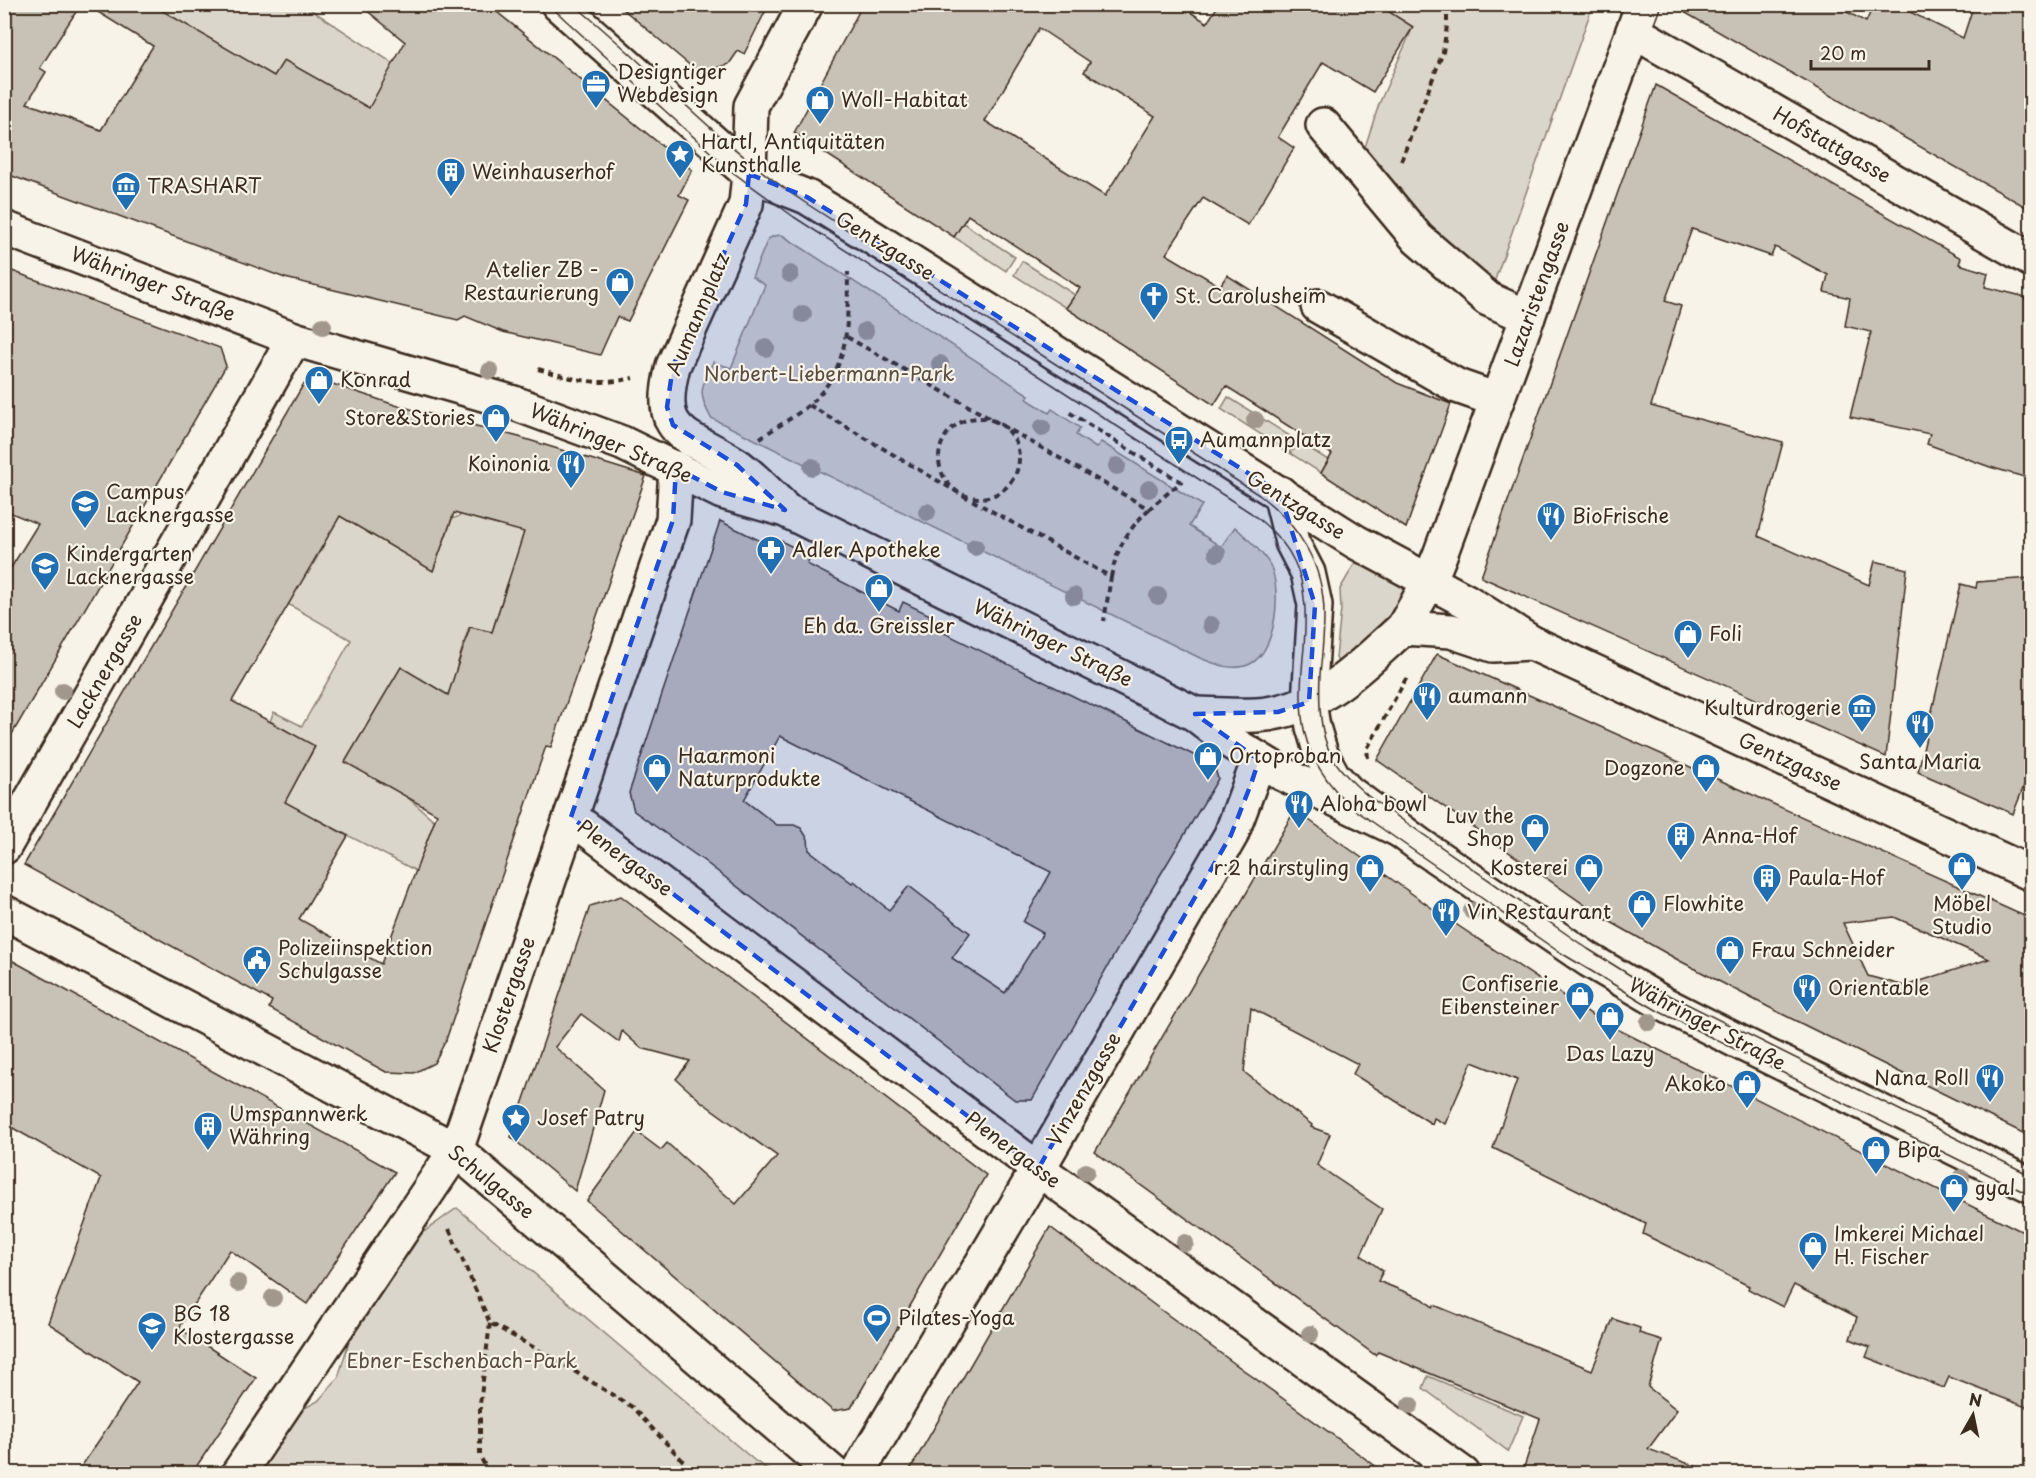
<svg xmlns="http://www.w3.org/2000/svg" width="2036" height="1478" font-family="'Playpen Sans',sans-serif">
<rect width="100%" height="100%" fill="#f7f3e8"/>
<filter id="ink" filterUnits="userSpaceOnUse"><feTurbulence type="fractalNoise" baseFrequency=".0167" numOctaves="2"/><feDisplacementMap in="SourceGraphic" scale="12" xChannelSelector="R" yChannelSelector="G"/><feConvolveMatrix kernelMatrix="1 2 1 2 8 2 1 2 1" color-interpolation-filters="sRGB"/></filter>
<g filter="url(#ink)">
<g fill="#dbd6cb" stroke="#8b8074" stroke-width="1.5">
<path d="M147,5H304L394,64L370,109L274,76Z"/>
<path d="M1377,5H1593L1491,291L1426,227L1365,147L1379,104L1413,27Z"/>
<path d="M963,223L1015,257L1006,271L954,237Z"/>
<path d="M782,235L1029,395L1027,399L1049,413L1052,409L1080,428L1076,435L1096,448L1101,442L1202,505L1189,526L1221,547L1235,527C1247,538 1262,551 1270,565C1282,589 1277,651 1250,664C1234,672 1215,664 1200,658L711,418C697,393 701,387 713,362L731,368L765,285L752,277L768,239L774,236Z"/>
<path d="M1022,261L1075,295L1066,308L1014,275Z"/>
<path d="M1228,397L1328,460L1321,473L1221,409Z"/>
<path d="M330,510L433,571L452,519L469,512L486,522L503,526L507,516L542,527L508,582L492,632L469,627L457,665L489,676L406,796L436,822L426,852H423L416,871L315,818L262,843L315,747L270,721L274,712L302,726L351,640L279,599L297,568L308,574L324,545L313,539Z"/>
<path d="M1358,558L1401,585L1405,592L1403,600L1347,661L1339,663L1336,658L1341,609L1340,589Z"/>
<path d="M457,1208L754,1460L773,1473L257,1474L299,1411L318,1401L338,1378L356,1318L403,1247Z"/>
<path d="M1428,1376L1523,1416L1508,1451L1423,1388Z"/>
</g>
<g fill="#c8c1b6" stroke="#3b2a1e" stroke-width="1.5" fill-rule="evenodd">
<path d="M4,4H81L40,68L46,72L27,103L101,130L153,46L85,4H151L274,76L284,60L369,108L405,42L359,4H487L692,170L679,195L689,200L628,321L617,317L600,355L503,332L465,316L458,320L285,278L4,173Z"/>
<path d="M617,4H769L744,54L738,51L729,64L699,73Z"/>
<path d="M863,4H1178L1207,23L1219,4H1377L1413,27L1373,92L1323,62L1278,137L1294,148L1248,225L1203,198L1166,254L1220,286L1227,275L1397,383L1451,404L1406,528L1321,473L1332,454L1226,386L1214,405L1066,308L1080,288L968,215L954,237L794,133ZM1039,28L1090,62L1084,72L1155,116L1105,196L985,121Z"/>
<path d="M1670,4H1832L1866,22L1874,4H1894L1963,38L1974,4H2031V210Z"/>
<path d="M1656,85L1961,258L1959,264L1988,273L1985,287L2022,296L2031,305V479L1990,467L1927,444L1930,434L1850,417L1871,332L1845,326L1850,298L1824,292L1828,275L1775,247L1771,256L1692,229L1665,301L1681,306L1651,406L1783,442L1758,536L1869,585L1875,561L1907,569L1886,757L1481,577Z"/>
<path d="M4,268L220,348L226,366L4,748V579L38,524L4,510Z"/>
<path d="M315,378L395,405L519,437L646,476L551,747L546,746L446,1040L434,1063L414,1073L386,1072L269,1008L272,1001L24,865L303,385ZM454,513L524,532L492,632L470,627L448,695L401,667L345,762L437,814L381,964L299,919L348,836L285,802L315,746L232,701L340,516L433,571Z"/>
<path d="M720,521L777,549L781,541L811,556L807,564L899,611L903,602L930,615L926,624L1214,765L1218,779L1147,897L1032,1100H1015L704,861L634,811L629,793ZM780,736L1051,872L1023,922L1043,933L1005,993L952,958L970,933L909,886L889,910L854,881L852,883L809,850L808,839L801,828L794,825H777L744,800Z"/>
<path d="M2031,578V768L2013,814L1918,772L1961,584L1976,588L1977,582Z"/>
<path d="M1437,654L2031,919V1137L1780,1013L1680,961L1602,917L1377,760ZM1894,917L1989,959L1905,986L1868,976L1843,923Z"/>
<path d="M1295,810L1436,911L1603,1022L2031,1236V1409L1949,1377L1944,1388L1866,1357L1870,1347L1850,1339L1857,1317L1794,1285L1783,1307L1748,1289L1749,1286L1643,1234L1646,1224L1493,1148L1517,1080L1472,1062L1445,1124L1434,1118L1432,1124L1353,1074L1358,1064L1251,1008L1244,1072L1312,1125L1311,1127L1330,1134L1317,1165L1382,1209L1361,1255L1383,1271L1378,1281L1423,1299L1433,1307L1434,1305L1592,1370L1613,1319L1640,1328L1639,1333L1662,1340L1648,1387L1677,1410L1648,1449L1703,1469L1702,1473H1522L1540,1419L1378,1352L1375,1355L1095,1152Z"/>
<path d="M621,896L986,1175L851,1408L833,1411L587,1201L637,1132L661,1150L667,1143L736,1204L777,1156L703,1103L676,1079L690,1061L641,1048L622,1031L619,1042L581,1014L555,1047L604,1090L575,1191L511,1137L590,906Z"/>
<path d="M4,956L395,1172L307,1304L230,1250L179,1328L256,1378L192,1473H77L138,1382L48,1323L101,1178L4,1123Z"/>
<path d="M1050,1227L1157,1307L1385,1473H908Z"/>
</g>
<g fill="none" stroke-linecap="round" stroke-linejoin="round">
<g stroke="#3b2a1e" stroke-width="38">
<g id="minor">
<path d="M1633,31L2032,260"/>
<path d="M1323,125L1418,239L1488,299L1528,317"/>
<path d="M749,174L751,106L806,4"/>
<path d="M1318,306L1457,386L1497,400"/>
<path d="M1403,628L1429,582L1440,555L1643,4"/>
<path d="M571,817L1038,1169L1463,1474"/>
<path d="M4,847L294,339"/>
<path d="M4,912L456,1150L834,1474"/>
<path d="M238,1474L456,1150L673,520L676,468"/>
<path d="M857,1474L1038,1169L1231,835L1259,760"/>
</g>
</g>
<g stroke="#3b2a1e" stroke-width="38">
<g id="major">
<path d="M558,4L749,174L807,197L867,234L1356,542L1466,601L1532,643L2032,874"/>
<path d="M749,174L746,204L673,366C655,438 686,432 735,464C751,474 765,491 780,504"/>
<path d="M4,228L294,339L514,403L622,443L722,492L785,510L1195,714L1232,743L1283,774L1401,831"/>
<path d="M1280,493L1292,542L1308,573L1315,605L1309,702L1313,727L1321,754L1333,776L1348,792L1421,846L1589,960L1664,1004L1739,1042L2032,1186"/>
<path d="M1195,714C1222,714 1252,718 1278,712C1329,701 1366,661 1403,628L1451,631L1493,645L1532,643"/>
</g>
</g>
<g stroke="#3b2a1e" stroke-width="4" stroke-dasharray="6 4.5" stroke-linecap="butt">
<path d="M1401,161L1443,52L1447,26V4"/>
<path d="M847,337L1149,509L1181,482L1067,411"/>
<path d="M538,369C574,379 596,387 633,378"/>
<path d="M809,405L957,492L1111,577L1104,621"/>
<circle cx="979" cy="458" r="40"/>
<path d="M760,438C776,427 795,417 810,404C852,366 847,324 848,272"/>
<path d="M1111,577C1117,547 1128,530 1149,509"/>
<path d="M1368,758L1367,749L1407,677"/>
<path d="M449,1229L490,1323L558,1361L632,1407L686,1464L690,1474"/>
<path d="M489,1474L480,1456V1404L490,1323"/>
</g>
<use href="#minor" stroke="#f7f3e8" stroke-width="33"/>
<use href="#major" stroke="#f7f3e8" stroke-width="33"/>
<g stroke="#3b2a1e" stroke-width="1.5">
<path d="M548,4L731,171L794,217L1251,513C1268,526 1285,541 1294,561C1307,587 1306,619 1304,647C1297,717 1298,756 1351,807L1556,950L1658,1011L2032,1196"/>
<path d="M573,4C652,68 719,145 804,202L1259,495C1298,524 1324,564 1324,615C1324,635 1322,655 1320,674C1319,701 1319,731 1331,755C1340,771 1355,785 1368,796L1588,949L1633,977L2032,1176"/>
</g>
</g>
<g fill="#a1978c">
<circle cx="790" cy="274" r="9"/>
<circle cx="803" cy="314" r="9"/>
<circle cx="323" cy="326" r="9"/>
<circle cx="865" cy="331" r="9"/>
<circle cx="766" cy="348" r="9"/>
<circle cx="940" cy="364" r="9"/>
<circle cx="490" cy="371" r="9"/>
<circle cx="1255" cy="420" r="9"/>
<circle cx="1042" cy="428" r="9"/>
<circle cx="1288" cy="444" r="9"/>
<circle cx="1117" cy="466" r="9"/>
<circle cx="812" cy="467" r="9"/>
<circle cx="1149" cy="489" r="9"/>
<circle cx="927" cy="512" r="9"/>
<circle cx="975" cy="547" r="9"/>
<circle cx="1217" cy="553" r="9"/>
<circle cx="1074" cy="596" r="9"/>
<circle cx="1158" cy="596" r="9"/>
<circle cx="1211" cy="625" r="9"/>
<circle cx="63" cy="691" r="9"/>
<circle cx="1472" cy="911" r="9"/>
<circle cx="1649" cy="1022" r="9"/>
<circle cx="1086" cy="1172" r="9"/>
<circle cx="1961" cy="1178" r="9"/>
<circle cx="1185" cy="1243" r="9"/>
<circle cx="238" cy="1283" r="9"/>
<circle cx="273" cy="1298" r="9"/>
<circle cx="1310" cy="1334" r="9"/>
<circle cx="1410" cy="1405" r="9"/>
</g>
</g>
<path fill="#1d4ed8" fill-opacity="0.2" stroke="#1d4ed8" stroke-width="4.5" stroke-dasharray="12 8" stroke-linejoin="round" d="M749,174L807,197L1280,493L1315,605L1309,702L1278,712L1195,714L1259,760L1251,784L1231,835L1038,1169L571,817L673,520L676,468L722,492L785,510L737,465L673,425L667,407L673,366L746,204Z"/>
<defs>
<g id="office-pin" transform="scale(1.5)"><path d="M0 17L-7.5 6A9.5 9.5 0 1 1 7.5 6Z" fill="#1f6fb2" stroke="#f7f3e8"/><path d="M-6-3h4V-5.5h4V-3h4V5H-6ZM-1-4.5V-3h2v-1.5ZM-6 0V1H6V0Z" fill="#fff"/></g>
<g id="shop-pin" transform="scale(1.5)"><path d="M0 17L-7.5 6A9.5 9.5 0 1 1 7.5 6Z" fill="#1f6fb2" stroke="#f7f3e8"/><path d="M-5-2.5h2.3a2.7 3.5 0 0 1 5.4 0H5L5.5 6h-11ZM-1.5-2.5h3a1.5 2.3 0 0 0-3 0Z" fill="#fff"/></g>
<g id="sight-pin" transform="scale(1.5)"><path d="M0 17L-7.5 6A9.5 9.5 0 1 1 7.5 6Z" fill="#1f6fb2" stroke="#f7f3e8"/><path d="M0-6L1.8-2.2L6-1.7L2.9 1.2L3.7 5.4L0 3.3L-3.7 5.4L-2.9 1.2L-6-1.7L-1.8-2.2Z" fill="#fff"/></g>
<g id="building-pin" transform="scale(1.5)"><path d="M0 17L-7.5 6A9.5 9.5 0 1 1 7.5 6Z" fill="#1f6fb2" stroke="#f7f3e8"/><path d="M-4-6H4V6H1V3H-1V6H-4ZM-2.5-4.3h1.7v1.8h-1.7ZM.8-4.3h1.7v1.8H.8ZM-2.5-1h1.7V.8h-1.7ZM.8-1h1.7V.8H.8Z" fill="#fff"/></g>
<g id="museum-pin" transform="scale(1.5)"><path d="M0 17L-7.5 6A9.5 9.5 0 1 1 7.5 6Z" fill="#1f6fb2" stroke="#f7f3e8"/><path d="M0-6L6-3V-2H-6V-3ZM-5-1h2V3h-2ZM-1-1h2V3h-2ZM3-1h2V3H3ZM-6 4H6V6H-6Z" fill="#fff"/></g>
<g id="church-pin" transform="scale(1.5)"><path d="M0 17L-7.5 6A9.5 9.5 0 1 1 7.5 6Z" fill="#1f6fb2" stroke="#f7f3e8"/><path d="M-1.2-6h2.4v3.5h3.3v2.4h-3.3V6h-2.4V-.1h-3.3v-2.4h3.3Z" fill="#fff"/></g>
<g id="bus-pin" transform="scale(1.5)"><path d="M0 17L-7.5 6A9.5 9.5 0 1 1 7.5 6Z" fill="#1f6fb2" stroke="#f7f3e8"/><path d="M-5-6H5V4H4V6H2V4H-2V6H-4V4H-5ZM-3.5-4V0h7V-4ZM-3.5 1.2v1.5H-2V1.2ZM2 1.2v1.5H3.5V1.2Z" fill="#fff"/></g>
<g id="restaurant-pin" transform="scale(1.5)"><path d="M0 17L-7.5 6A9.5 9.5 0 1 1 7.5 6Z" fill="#1f6fb2" stroke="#f7f3e8"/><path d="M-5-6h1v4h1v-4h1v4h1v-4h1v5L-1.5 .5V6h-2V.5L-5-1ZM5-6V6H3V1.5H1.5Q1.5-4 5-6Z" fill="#fff"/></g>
<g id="university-pin" transform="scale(1.5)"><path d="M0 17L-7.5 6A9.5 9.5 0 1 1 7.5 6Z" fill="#1f6fb2" stroke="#f7f3e8"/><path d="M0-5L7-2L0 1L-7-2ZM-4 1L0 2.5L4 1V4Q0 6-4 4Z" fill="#fff"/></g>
<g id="pharmacy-pin" transform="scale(1.5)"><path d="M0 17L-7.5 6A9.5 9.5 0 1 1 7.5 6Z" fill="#1f6fb2" stroke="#f7f3e8"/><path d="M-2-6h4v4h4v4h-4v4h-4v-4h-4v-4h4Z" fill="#fff"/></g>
<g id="school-pin" transform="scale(1.5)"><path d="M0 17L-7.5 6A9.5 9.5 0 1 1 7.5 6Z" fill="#1f6fb2" stroke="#f7f3e8"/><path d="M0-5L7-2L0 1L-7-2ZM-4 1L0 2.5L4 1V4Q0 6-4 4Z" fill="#fff"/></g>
<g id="civic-pin" transform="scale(1.5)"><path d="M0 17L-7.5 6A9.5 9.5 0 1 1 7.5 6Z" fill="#1f6fb2" stroke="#f7f3e8"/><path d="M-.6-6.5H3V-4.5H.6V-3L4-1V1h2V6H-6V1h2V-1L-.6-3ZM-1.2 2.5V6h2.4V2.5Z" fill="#fff"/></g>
<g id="stadium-pin" transform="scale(1.5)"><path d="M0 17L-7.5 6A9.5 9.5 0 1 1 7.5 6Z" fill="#1f6fb2" stroke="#f7f3e8"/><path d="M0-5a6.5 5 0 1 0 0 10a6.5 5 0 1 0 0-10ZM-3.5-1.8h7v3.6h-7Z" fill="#fff"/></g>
</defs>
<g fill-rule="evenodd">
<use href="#office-pin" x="596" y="84"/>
<use href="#shop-pin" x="820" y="100"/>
<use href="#sight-pin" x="680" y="154"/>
<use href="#building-pin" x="451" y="172"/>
<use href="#museum-pin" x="126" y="186"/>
<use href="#shop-pin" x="620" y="282"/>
<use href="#church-pin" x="1154" y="296"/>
<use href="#shop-pin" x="319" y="380"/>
<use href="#shop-pin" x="496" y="418"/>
<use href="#bus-pin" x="1179" y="440"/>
<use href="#restaurant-pin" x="571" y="464"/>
<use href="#university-pin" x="85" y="504"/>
<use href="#restaurant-pin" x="1551" y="516"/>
<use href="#pharmacy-pin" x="771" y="550"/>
<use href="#school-pin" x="45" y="566"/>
<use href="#shop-pin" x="879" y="588"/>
<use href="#shop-pin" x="1688" y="634"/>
<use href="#restaurant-pin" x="1427" y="696"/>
<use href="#museum-pin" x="1862" y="708"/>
<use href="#restaurant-pin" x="1920" y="724"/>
<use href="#shop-pin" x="1208" y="756"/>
<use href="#shop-pin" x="657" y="768"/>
<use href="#shop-pin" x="1706" y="768"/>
<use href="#restaurant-pin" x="1299" y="804"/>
<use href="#shop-pin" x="1535" y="828"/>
<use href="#building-pin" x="1681" y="836"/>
<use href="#shop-pin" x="1962" y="866"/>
<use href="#shop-pin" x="1370" y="868"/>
<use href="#shop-pin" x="1589" y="868"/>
<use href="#building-pin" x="1767" y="878"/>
<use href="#shop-pin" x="1642" y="904"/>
<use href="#restaurant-pin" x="1446" y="912"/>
<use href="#shop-pin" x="1730" y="950"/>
<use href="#civic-pin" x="257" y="960"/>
<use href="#restaurant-pin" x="1807" y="988"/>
<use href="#shop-pin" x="1580" y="996"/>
<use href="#shop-pin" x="1610" y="1016"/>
<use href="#restaurant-pin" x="1990" y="1078"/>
<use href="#shop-pin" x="1747" y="1084"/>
<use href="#sight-pin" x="516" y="1118"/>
<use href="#building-pin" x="208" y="1126"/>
<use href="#shop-pin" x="1876" y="1150"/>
<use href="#shop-pin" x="1954" y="1188"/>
<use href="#shop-pin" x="1813" y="1246"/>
<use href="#stadium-pin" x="877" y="1318"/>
<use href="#school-pin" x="152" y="1326"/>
</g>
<g text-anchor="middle" stroke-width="4.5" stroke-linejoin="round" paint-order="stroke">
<g font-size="20" fill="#3b2a1e" stroke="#f7f3e8" text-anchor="start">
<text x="617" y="79">Designtiger<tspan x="617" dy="23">Webdesign</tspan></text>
<text x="841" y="107">Woll-Habitat</text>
<text x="701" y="149">Hartl, Antiquitäten<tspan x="701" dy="23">Kunsthalle</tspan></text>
<text x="472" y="179">Weinhauserhof</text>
<text x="147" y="193">TRASHART</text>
<text x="599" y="277" text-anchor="end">Atelier ZB -<tspan x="599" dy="23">Restaurierung</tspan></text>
<text x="1175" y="303">St. Carolusheim</text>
<text x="340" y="387">Konrad</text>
<text x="475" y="425" text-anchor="end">Store&amp;Stories</text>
<text x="1200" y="447">Aumannplatz</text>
<text x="550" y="471" text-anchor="end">Koinonia</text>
<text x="106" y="499">Campus<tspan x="106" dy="23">Lacknergasse</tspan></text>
<text x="1572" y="523">BioFrische</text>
<text x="792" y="557">Adler Apotheke</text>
<text x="66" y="561">Kindergarten<tspan x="66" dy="23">Lacknergasse</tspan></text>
<text x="879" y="633" text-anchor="middle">Eh da. Greissler</text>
<text x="1709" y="641">Foli</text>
<text x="1448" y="703">aumann</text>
<text x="1841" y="715" text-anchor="end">Kulturdrogerie</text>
<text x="678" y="763">Haarmoni<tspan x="678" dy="23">Naturprodukte</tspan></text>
<text x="1229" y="763">Ortoproban</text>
<text x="1920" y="769" text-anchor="middle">Santa Maria</text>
<text x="1685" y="775" text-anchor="end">Dogzone</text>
<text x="1320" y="811">Aloha bowl</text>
<text x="1514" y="823" text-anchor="end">Luv the<tspan x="1514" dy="23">Shop</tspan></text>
<text x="1702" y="843">Anna-Hof</text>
<text x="1349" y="875" text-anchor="end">r:2 hairstyling</text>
<text x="1568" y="875" text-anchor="end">Kosterei</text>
<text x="1788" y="885">Paula-Hof</text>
<text x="1663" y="911">Flowhite</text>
<text x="1962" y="911" text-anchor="middle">Möbel<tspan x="1962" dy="23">Studio</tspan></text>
<text x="1467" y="919">Vin Restaurant</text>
<text x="278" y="955">Polizeiinspektion<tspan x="278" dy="23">Schulgasse</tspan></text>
<text x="1751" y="957">Frau Schneider</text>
<text x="1559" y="991" text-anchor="end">Confiserie<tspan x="1559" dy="23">Eibensteiner</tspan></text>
<text x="1828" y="995">Orientable</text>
<text x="1610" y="1061" text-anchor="middle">Das Lazy</text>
<text x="1969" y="1085" text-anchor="end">Nana Roll</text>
<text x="1726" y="1091" text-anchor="end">Akoko</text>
<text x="229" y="1121">Umspannwerk<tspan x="229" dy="23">Währing</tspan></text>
<text x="537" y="1125">Josef Patry</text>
<text x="1897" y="1157">Bipa</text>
<text x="1975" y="1195">gyal</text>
<text x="1834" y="1241">Imkerei Michael<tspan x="1834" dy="23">H. Fischer</tspan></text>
<text x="173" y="1321">BG 18<tspan x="173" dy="23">Klostergasse</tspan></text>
<text x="898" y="1325">Pilates-Yoga</text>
</g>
<g font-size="20" fill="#3b2a1e" stroke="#f7f3e8">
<text transform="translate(1832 145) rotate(30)" y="7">Hofstattgasse</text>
<text transform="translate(885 246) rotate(32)" y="7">Gentzgasse</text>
<text transform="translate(153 284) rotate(21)" y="7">Währinger Straße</text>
<text transform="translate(1537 294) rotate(-70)" y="7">Lazaristengasse</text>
<text transform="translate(698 314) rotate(-67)" y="7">Aumannplatz</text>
<text transform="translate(611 443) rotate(23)" y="7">Währinger Straße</text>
<text transform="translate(1296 505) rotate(32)" y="7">Gentzgasse</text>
<text transform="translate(1053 643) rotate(26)" y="7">Währinger Straße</text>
<text transform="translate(105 671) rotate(-60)" y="7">Lacknergasse</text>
<text transform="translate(1790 762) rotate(25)" y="7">Gentzgasse</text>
<text transform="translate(625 858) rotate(37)" y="7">Plenergasse</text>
<text transform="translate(509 995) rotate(-71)" y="7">Klostergasse</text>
<text transform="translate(1707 1024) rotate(28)" y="7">Währinger Straße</text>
<text transform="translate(1084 1089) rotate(-60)" y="7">Vinzenzgasse</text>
<text transform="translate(1013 1150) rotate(37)" y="7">Plenergasse</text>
<text transform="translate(491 1182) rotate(39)" y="7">Schulgasse</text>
</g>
<g font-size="20" fill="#5b4c41" stroke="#f7f3e8">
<text x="829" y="381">Norbert-Liebermann-Park</text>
<text x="462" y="1368">Ebner-Eschenbach-Park</text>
</g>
</g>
<rect width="2036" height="1478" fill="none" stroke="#f7f3e8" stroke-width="24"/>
<rect x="12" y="12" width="2012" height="1454" fill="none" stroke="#3b2a1e" stroke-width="2" filter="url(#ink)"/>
<g transform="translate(1973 1415) rotate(9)" stroke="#f7f3e8" stroke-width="4.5" paint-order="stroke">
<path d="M0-4.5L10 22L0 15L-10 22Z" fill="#3b2a1e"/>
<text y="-9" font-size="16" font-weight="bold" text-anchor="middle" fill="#3b2a1e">N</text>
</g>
<path d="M1811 60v9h118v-9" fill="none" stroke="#3b2a1e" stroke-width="3"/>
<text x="1820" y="60" font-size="18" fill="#3b2a1e" stroke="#f7f3e8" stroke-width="4.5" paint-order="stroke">20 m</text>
</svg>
